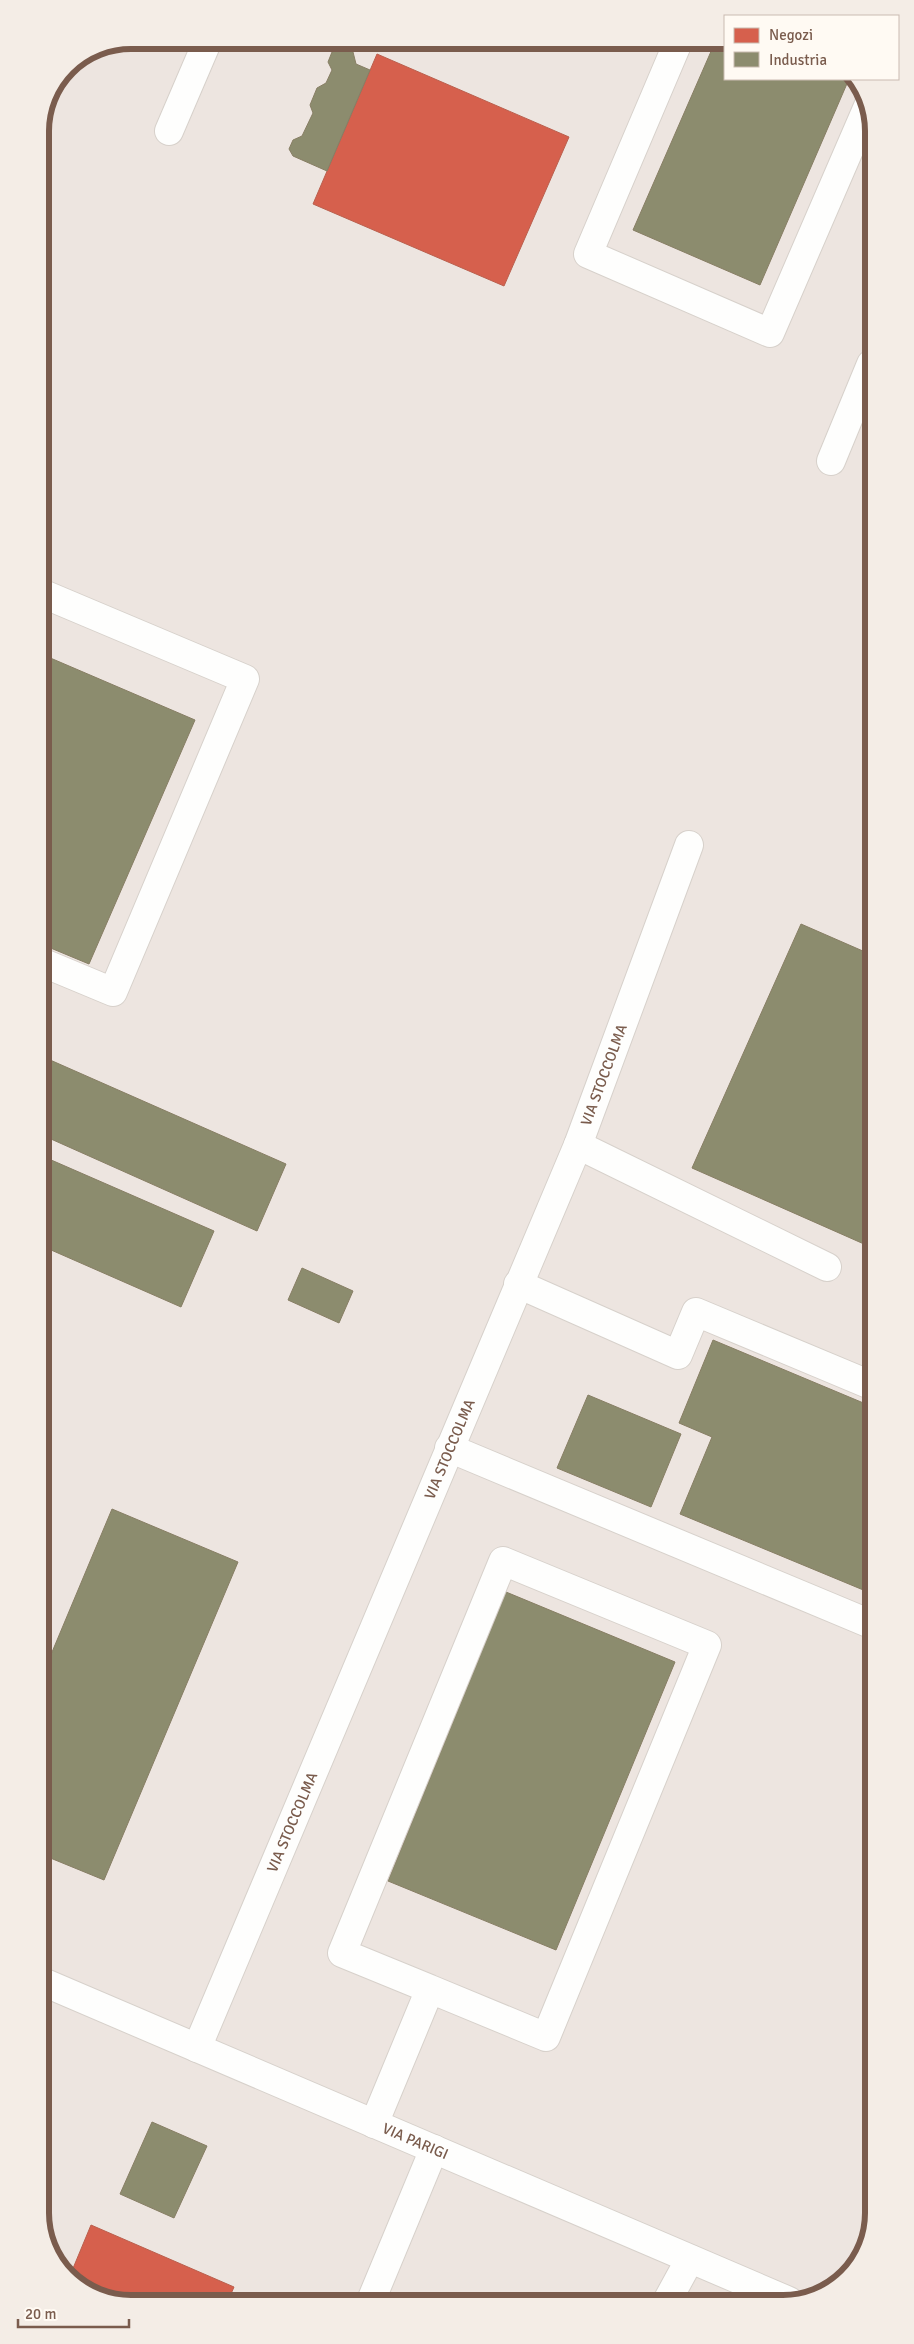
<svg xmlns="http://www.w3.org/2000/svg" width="914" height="2344" font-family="Signika,sans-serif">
<rect width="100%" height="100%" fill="#f9f5f0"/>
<path fill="#ede5e0" d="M130,40H725V79H853L871,107L874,2214L855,2269L807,2301L124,2304L71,2282L43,2237L40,125L67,66L96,47Z"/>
<g fill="#d6604d" stroke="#ba5f4d">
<path d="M377,54L569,137L504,286L313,204Z"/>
<path d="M91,2225L234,2287L227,2303L124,2304L71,2282L69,2278Z"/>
</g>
<g fill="#8c8c6e" stroke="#877e64">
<path d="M716,40H725V79H849L760,285L633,230Z"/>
<path d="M340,47L352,48L356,64L370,70L327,171L293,156L289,149L293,140L302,136L313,113L310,105L317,88L326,83L332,70L328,62L332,52Z"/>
<path d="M41,654L195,720L89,964L41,944Z"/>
<path d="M801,924L872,955L873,1248L692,1168Z"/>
<path d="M41,1056L286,1164L257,1231L42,1135Z"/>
<path d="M42,1156L214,1231L181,1307L42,1246Z"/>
<path d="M302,1268L353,1291L339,1323L288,1300Z"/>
<path d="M713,1340L873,1407V1594L680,1514L712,1437L679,1423Z"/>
<path d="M588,1395L681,1434L651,1507L557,1468Z"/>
<path d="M112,1509L238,1562L104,1880L43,1855L42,1676Z"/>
<path d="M506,1592L675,1662L556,1950L388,1881Z"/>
<path d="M152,2122L207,2146L174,2218L120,2194Z"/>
</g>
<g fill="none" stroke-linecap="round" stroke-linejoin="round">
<g stroke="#d7d1cb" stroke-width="30">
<g id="minor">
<path d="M679,40L588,254L770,333L869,104"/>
<path d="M169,131L208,40"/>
<path d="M831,461L871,364"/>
<path d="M41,593L245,679L113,992L41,962"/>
<path d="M578,1145L827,1267"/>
<path d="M518,1284L678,1355L696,1312L873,1386"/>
<path d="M449,1448L873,1625"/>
<path id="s1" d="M43,1982L789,2301"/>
<path id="s2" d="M197,2048L578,1145L689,845"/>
<path d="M374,2124L430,1989L342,1953L503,1561L707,1645L546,2037L430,1989"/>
<path d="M667,2301L690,2259"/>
<path d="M370,2303L434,2149"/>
</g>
</g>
<use href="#minor" stroke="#fefefd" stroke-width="28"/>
</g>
<g text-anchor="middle" stroke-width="5" stroke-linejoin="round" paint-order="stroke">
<g font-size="15" fill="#7a5c4d" stroke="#fffaf3">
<text dy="5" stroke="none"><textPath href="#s2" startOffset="1055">VIA STOCCOLMA</textPath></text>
<text dy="5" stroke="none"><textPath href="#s2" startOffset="650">VIA STOCCOLMA</textPath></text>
<text dy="5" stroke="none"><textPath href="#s2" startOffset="245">VIA STOCCOLMA</textPath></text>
<text dy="5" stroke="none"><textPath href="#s1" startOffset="405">VIA PARIGI</textPath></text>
</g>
</g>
<path d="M0 0H914V2344H0ZM131 49H783A82 82 0 0 1 865 131V2213A82 82 0 0 1 783 2295H131A82 82 0 0 1 49 2213V131A82 82 0 0 1 131 49Z" fill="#f4ede6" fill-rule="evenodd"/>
<path fill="none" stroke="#7a5c4d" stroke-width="6" d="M131 49H783A82 82 0 0 1 865 131V2213A82 82 0 0 1 783 2295H131A82 82 0 0 1 49 2213V131A82 82 0 0 1 131 49Z"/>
<rect x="724" y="15" width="175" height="65" fill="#fffaf3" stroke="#cabbb1"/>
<rect x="734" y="28" width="25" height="15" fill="#d6604d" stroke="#cabbb1"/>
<text x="769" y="40" font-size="15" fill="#7a5c4d">Negozi</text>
<rect x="734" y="52" width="25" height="15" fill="#8c8c6e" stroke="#cabbb1"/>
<text x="769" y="65" font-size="15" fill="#7a5c4d">Industria</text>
<path d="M18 2319v8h111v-8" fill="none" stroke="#7a5c4d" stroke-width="2.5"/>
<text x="25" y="2319" font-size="15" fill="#7a5c4d" stroke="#fffaf3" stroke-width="4" paint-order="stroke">20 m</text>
</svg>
